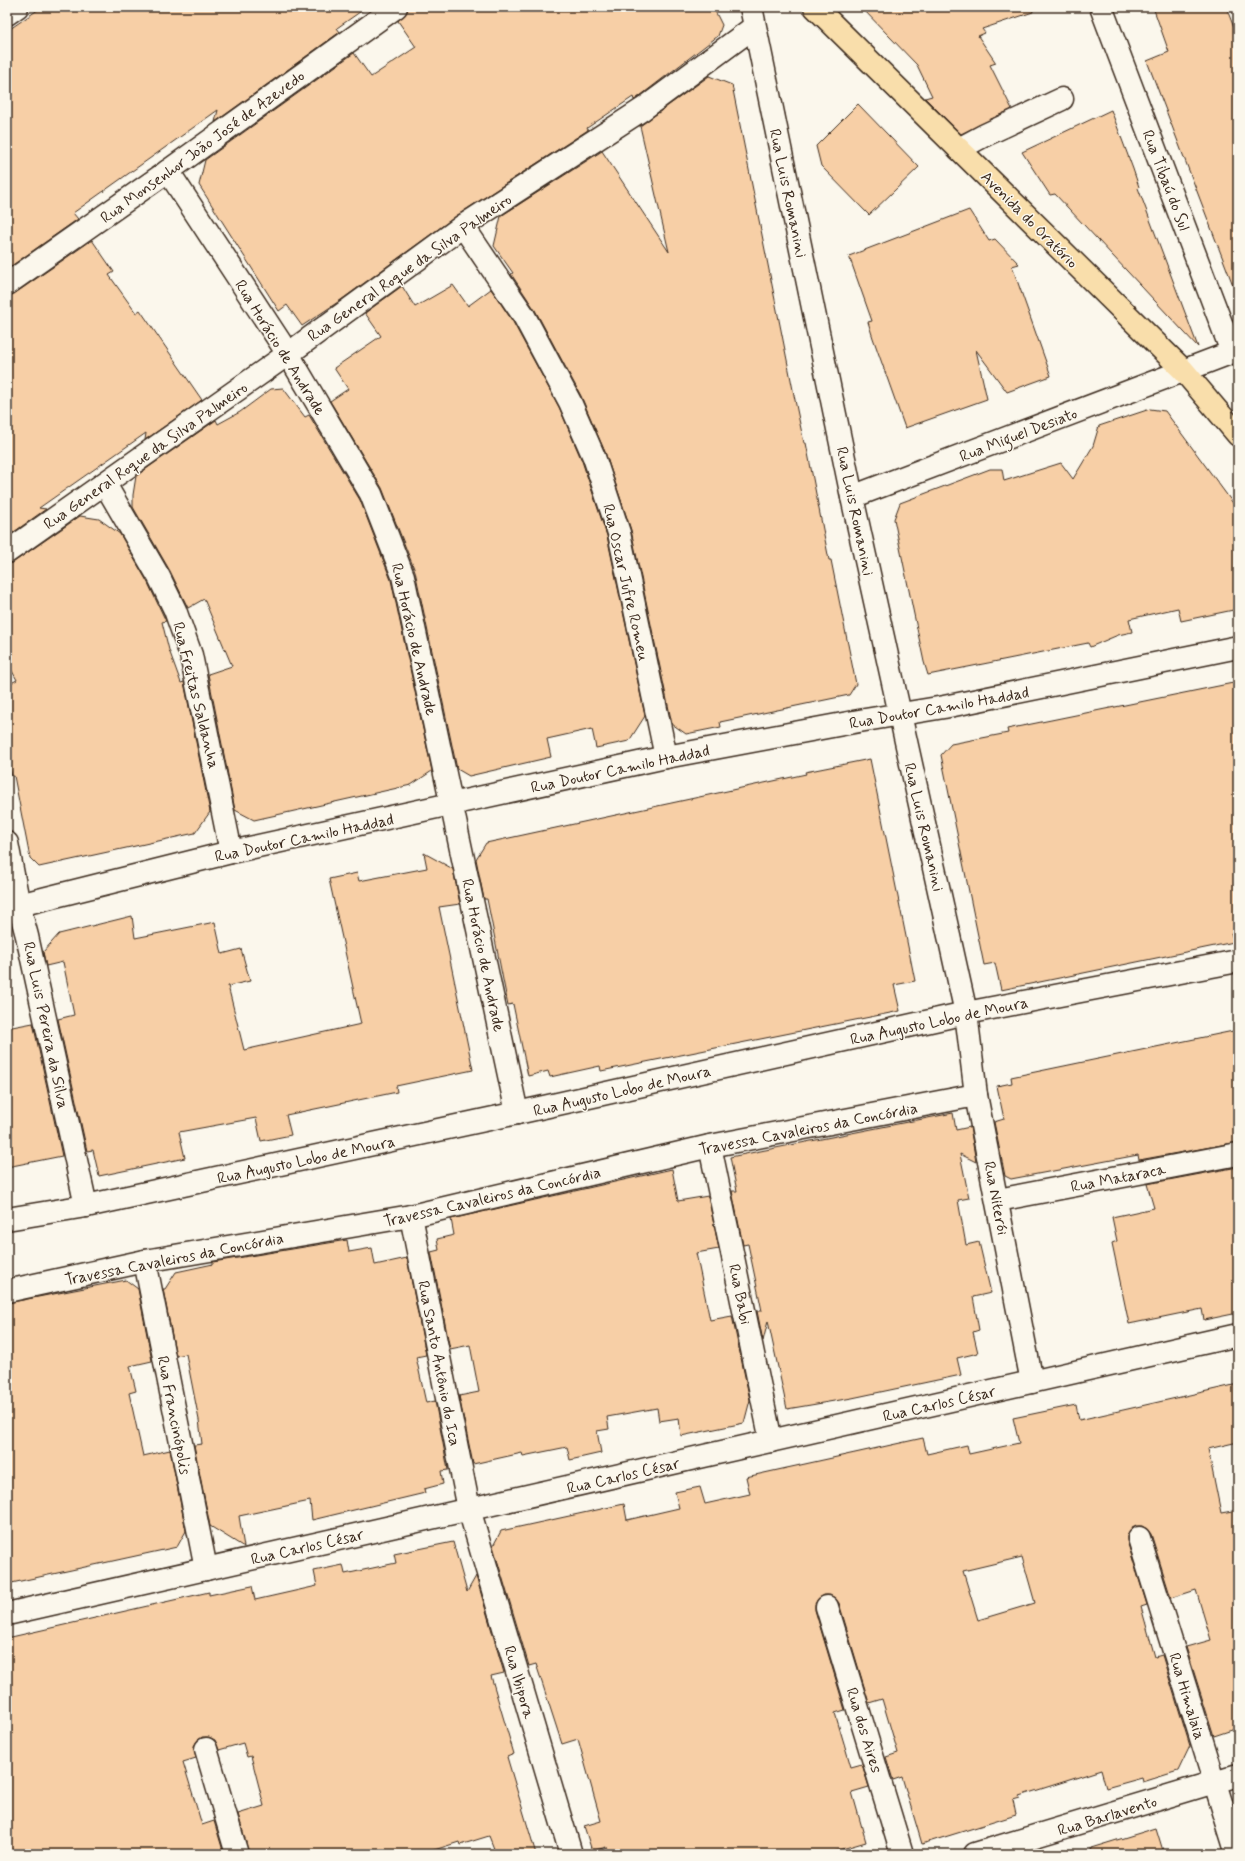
<svg xmlns="http://www.w3.org/2000/svg" width="1245" height="1861" font-family="Mynerve,sans-serif">
<rect width="100%" height="100%" fill="#fbf7ec"/>
<filter id="ink" filterUnits="userSpaceOnUse"><feTurbulence type="fractalNoise" baseFrequency=".025" numOctaves="2"/><feDisplacementMap in="SourceGraphic" scale="8" xChannelSelector="R" yChannelSelector="G"/><feConvolveMatrix kernelMatrix="1 2 1 2 8 2 1 2 1" color-interpolation-filters="sRGB"/></filter>
<g filter="url(#ink)">
<g fill="#f7cfa6" stroke="#3b2a1e" fill-rule="evenodd">
<path d="M42,7H367L337,28L340,32L215,122L218,110L73,213L78,219L7,269V31Z"/>
<path d="M408,7H713L722,25L718,36L636,99L634,100L633,97L587,128L588,130L456,216L341,300L302,326L287,305L279,311L199,185L205,160L354,53L371,77L416,47L398,21L407,12Z"/>
<path d="M861,7H1032L1033,12L982,29L985,33L978,36L996,63L990,65L1012,109L961,134L925,98L932,96L917,65Z"/>
<path d="M1153,7H1226L1238,38V293H1236L1147,61L1169,52Z"/>
<path d="M709,76L732,85L797,410L804,443H806L829,560H831L856,684L849,695L720,722L721,727L686,734L672,724L631,530L605,452L581,396L535,310L511,274L513,273L494,246L501,216L602,151L669,252L640,126Z"/>
<path d="M858,104L919,167L869,215L821,166L816,146Z"/>
<path d="M1111,110L1133,169L1139,187L1138,188L1198,347L1055,194L1050,195L1022,152Z"/>
<path d="M969,210L989,241L995,239L1019,264L1012,266L1051,376L1007,392L976,350L987,399L905,428L873,338L868,322L872,321L849,256Z"/>
<path d="M92,240L114,272L109,275L136,313L140,310L202,400L145,440L146,433L39,508L46,509L7,537V296L14,294Z"/>
<path d="M453,285L468,306L491,289L513,322L559,407L582,461L607,536L645,716L629,741L596,748L592,729L547,739L551,757L469,776L457,769L415,571L382,488L330,401L348,389L334,368L381,336L365,313L402,286L415,307Z"/>
<path d="M283,388L305,417L309,415L360,500L391,580L432,771L411,785L254,820L235,810L208,674L232,666L204,599L188,608L170,571L133,507V495L136,476L216,420L218,424L240,412L271,389Z"/>
<path d="M1150,409L1165,411L1238,510V609L1181,621L1178,608L1129,619L1132,632L1118,635L1090,647L1088,643L928,675L924,662L894,519L900,503L990,469H1002L1004,481L1061,463L1073,479L1093,446L1099,426Z"/>
<path d="M80,516L99,519L120,534L148,583L163,615L166,621L162,622L169,650L181,683L184,682L210,812L195,833L39,867L30,858L14,776H12L7,757V685L17,680L7,662V564L14,562Z"/>
<path d="M1238,682V931L1231,933L1234,942L1001,990L995,963L984,965L941,755L951,744L1008,733L1007,729Z"/>
<path d="M870,759L915,981L894,985L900,1011L601,1071L600,1066L550,1077L548,1071L528,1076L513,1004L508,1005L487,899H484L476,859L486,843L806,774L805,772Z"/>
<path d="M424,853L453,869L460,904L439,907L473,1070L396,1086L397,1092L286,1115L291,1135L261,1141L256,1118L179,1132L185,1158L99,1176L93,1150L87,1151L58,1019L74,1015L63,962L46,966L43,952L59,934L132,916L135,938L215,922L222,954L241,949L250,981L228,986L244,1050L361,1024L329,879L357,873L359,881L427,868Z"/>
<path d="M33,1023L62,1156L7,1167V1028Z"/>
<path d="M1238,1030V1142L1139,1160L1138,1155L1011,1179L1005,1176L994,1122L1004,1119L997,1086L1012,1083L1011,1077Z"/>
<path d="M953,1113L956,1130L970,1127L976,1162L960,1154L969,1198L958,1200L966,1245L979,1242L991,1293L973,1297L979,1330L973,1332L978,1353L957,1358L961,1375L852,1398L787,1409L768,1321L763,1341L757,1311H762L748,1244L743,1245L732,1191H737L730,1157Z"/>
<path d="M1238,1167V1313L1204,1320L1202,1309L1129,1324L1112,1243L1117,1241L1112,1217L1154,1208L1147,1184Z"/>
<path d="M672,1169L678,1201L708,1196L719,1249L696,1253L710,1320L732,1316L750,1400L744,1423L681,1436L679,1418L659,1421L657,1408L607,1417L609,1429L597,1431L601,1453L570,1460L567,1447L523,1456L522,1453L473,1464L459,1396L479,1392L470,1345L450,1349L431,1252L439,1250L437,1239L454,1235L451,1219Z"/>
<path d="M347,1240L349,1252L372,1248L375,1265L407,1258L426,1355L416,1357L426,1403L435,1401L448,1470L441,1471L443,1484L424,1489L425,1493L312,1520L310,1501L239,1516L244,1547L210,1526L194,1445L202,1444L199,1420L186,1354L176,1356L163,1289H165L176,1272L213,1264V1262Z"/>
<path d="M126,1280L138,1289L152,1361L130,1366L136,1391L129,1393L143,1456L170,1450L186,1531L177,1547L7,1584V1303Z"/>
<path d="M1238,1384V1442L1208,1449L1221,1513L1238,1510V1728L1214,1736L1186,1647L1211,1640L1196,1590L1171,1598L1151,1534L1147,1529L1142,1526H1136L1130,1530L1127,1535V1541L1147,1605L1141,1607L1155,1657L1162,1655L1190,1746L1178,1771L1143,1782L1142,1778L1106,1788L1101,1770L1019,1796L1020,1798L1013,1800L1016,1815L922,1844L902,1777L893,1780L886,1757L898,1753L882,1699L869,1703L839,1603L835,1598L830,1595H824L818,1599L815,1604V1610L845,1710L835,1713L851,1767L862,1764L869,1787L852,1792L866,1842L825,1854H608L606,1847L592,1851L584,1826L601,1821L578,1739L562,1744L536,1664L529,1666L493,1546L501,1531L624,1504L627,1520L679,1508L675,1492L700,1487L705,1504L750,1494L746,1477L923,1438L927,1454L967,1445L969,1454L1019,1443L1013,1418L1076,1405L1079,1420ZM1022,1557L1035,1603L978,1620L963,1571Z"/>
<path d="M453,1542L467,1592L476,1576L504,1673L491,1676L514,1754L507,1757L536,1854H496L489,1836L460,1845L459,1842L422,1854H249L238,1814L264,1806L251,1756L247,1757L243,1743L219,1750L215,1740L209,1737H202L197,1741L194,1746L196,1758L183,1762L202,1825L214,1821L224,1854H7V1638L209,1592V1595L252,1586L255,1600L317,1586L314,1571L343,1565L345,1574L396,1563L394,1554Z"/>
<path d="M1156,1828L1164,1854H1092L1091,1848Z"/>
</g>
<g fill="none" stroke-linecap="round" stroke-linejoin="round">
<g stroke="#3b2a1e" stroke-width="25">
<g id="minor">
<path d="M751,7L852,497L966,1013L976,1095L1032,1382"/>
<path d="M1101,7L1232,352"/>
<path d="M7,14L17,7"/>
<path d="M959,149L985,135L1062,99"/>
<path d="M168,171L288,354L371,494L403,576L517,1113"/>
<path d="M463,226L524,316L570,402L594,457L619,533L666,757"/>
<path d="M7,284L168,171L396,7"/>
<path d="M105,484L159,577L175,610L191,655L231,852"/>
<path d="M852,497L1238,350"/>
<path d="M7,552L288,354L463,226L643,109L754,27"/>
<path d="M7,843L19,906L27,936L86,1206"/>
<path d="M7,908L231,852L666,757L859,721L944,707L1238,647"/>
<path d="M710,1146L771,1441"/>
<path d="M998,1200L1238,1154"/>
<path d="M411,1216L469,1509L571,1854"/>
<path d="M7,1219L86,1206L517,1113L966,1013L1238,961"/>
<path d="M145,1261L206,1569"/>
<path d="M7,1291L145,1261L411,1216L710,1146L976,1095"/>
<path d="M1139,1538L1237,1854"/>
<path d="M827,1607L902,1854"/>
<path d="M7,1614L1238,1335"/>
<path d="M206,1749L237,1854"/>
<path d="M975,1854L1238,1775"/>
</g>
</g>
<g stroke="#3b2a1e" stroke-width="25">
<path id="major" d="M815,7L1183,370L1238,435"/>
</g>
<use href="#minor" stroke="#fbf7ec" stroke-width="22"/>
<use href="#major" stroke="#f9deab" stroke-width="22"/>
</g>
</g>
<g text-anchor="middle" stroke-width="3" stroke-linejoin="round" paint-order="stroke">
<g font-size="16" fill="#3b2a1e" stroke="#fbf7ec">
<text transform="translate(202 146) rotate(-36)" y="6">Rua Monsenhor João José de Azevedo</text>
<text transform="translate(1167 180) rotate(69)" y="6">Rua Tibaú do Sul</text>
<text transform="translate(789 193) rotate(78)" y="6">Rua Luis Romanini</text>
<text transform="translate(1030 219) rotate(45)" y="6">Avenida do Oratório</text>
<text transform="translate(409 267) rotate(-35)" y="6">Rua General Roque da Silva Palmeiro</text>
<text transform="translate(281 347) rotate(58)" y="6">Rua Horácio de Andrade</text>
<text transform="translate(1018 434) rotate(-21)" y="6">Rua Miguel Desiato</text>
<text transform="translate(145 455) rotate(-35)" y="6">Rua General Roque da Silva Palmeiro</text>
<text transform="translate(856 511) rotate(78)" y="6">Rua Luis Romanini</text>
<text transform="translate(627 582) rotate(77)" y="6">Rua Oscar Jufre Romeu</text>
<text transform="translate(415 639) rotate(77)" y="6">Rua Horácio de Andrade</text>
<text transform="translate(197 695) rotate(76)" y="6">Rua Freitas Saldanha</text>
<text transform="translate(939 707) rotate(-10)" y="6">Rua Doutor Camilo Haddad</text>
<text transform="translate(620 768) rotate(-12)" y="6">Rua Doutor Camilo Haddad</text>
<text transform="translate(925 827) rotate(77)" y="6">Rua Luis Romanini</text>
<text transform="translate(304 837) rotate(-12)" y="6">Rua Doutor Camilo Haddad</text>
<text transform="translate(484 955) rotate(78)" y="6">Rua Horácio de Andrade</text>
<text transform="translate(939 1020) rotate(-12)" y="6">Rua Augusto Lobo de Moura</text>
<text transform="translate(47 1025) rotate(78)" y="6">Rua Luis Pereira da Silva</text>
<text transform="translate(622 1090) rotate(-13)" y="6">Rua Augusto Lobo de Moura</text>
<text transform="translate(808 1128) rotate(-11)" y="6">Travessa Cavaleiros da Concórdia</text>
<text transform="translate(306 1159) rotate(-12)" y="6">Rua Augusto Lobo de Moura</text>
<text transform="translate(1118 1177) rotate(-11)" y="6">Rua Mataraca</text>
<text transform="translate(492 1196) rotate(-13)" y="6">Travessa Cavaleiros da Concórdia</text>
<text transform="translate(997 1198) rotate(79)" y="6">Rua Niterói</text>
<text transform="translate(174 1258) rotate(-11)" y="6">Travessa Cavaleiros da Concórdia</text>
<text transform="translate(741 1294) rotate(78)" y="6">Rua Babi</text>
<text transform="translate(440 1363) rotate(79)" y="6">Rua Santo Antônio do Ica</text>
<text transform="translate(939 1403) rotate(-13)" y="6">Rua Carlos César</text>
<text transform="translate(175 1415) rotate(79)" y="6">Rua Francinópolis</text>
<text transform="translate(623 1475) rotate(-13)" y="6">Rua Carlos César</text>
<text transform="translate(307 1546) rotate(-13)" y="6">Rua Carlos César</text>
<text transform="translate(520 1682) rotate(74)" y="6">Rua Ibipora</text>
<text transform="translate(1188 1696) rotate(73)" y="6">Rua Himalaia</text>
<text transform="translate(865 1730) rotate(73)" y="6">Rua dos Aires</text>
<text transform="translate(1107 1815) rotate(-17)" y="6">Rua Barlavento</text>
</g>
</g>
<rect width="1245" height="1861" fill="none" stroke="#fbf7ec" stroke-width="24"/>
<rect x="12" y="12" width="1221" height="1837" fill="none" stroke="#3b2a1e" stroke-width="1.5" filter="url(#ink)"/>
</svg>
